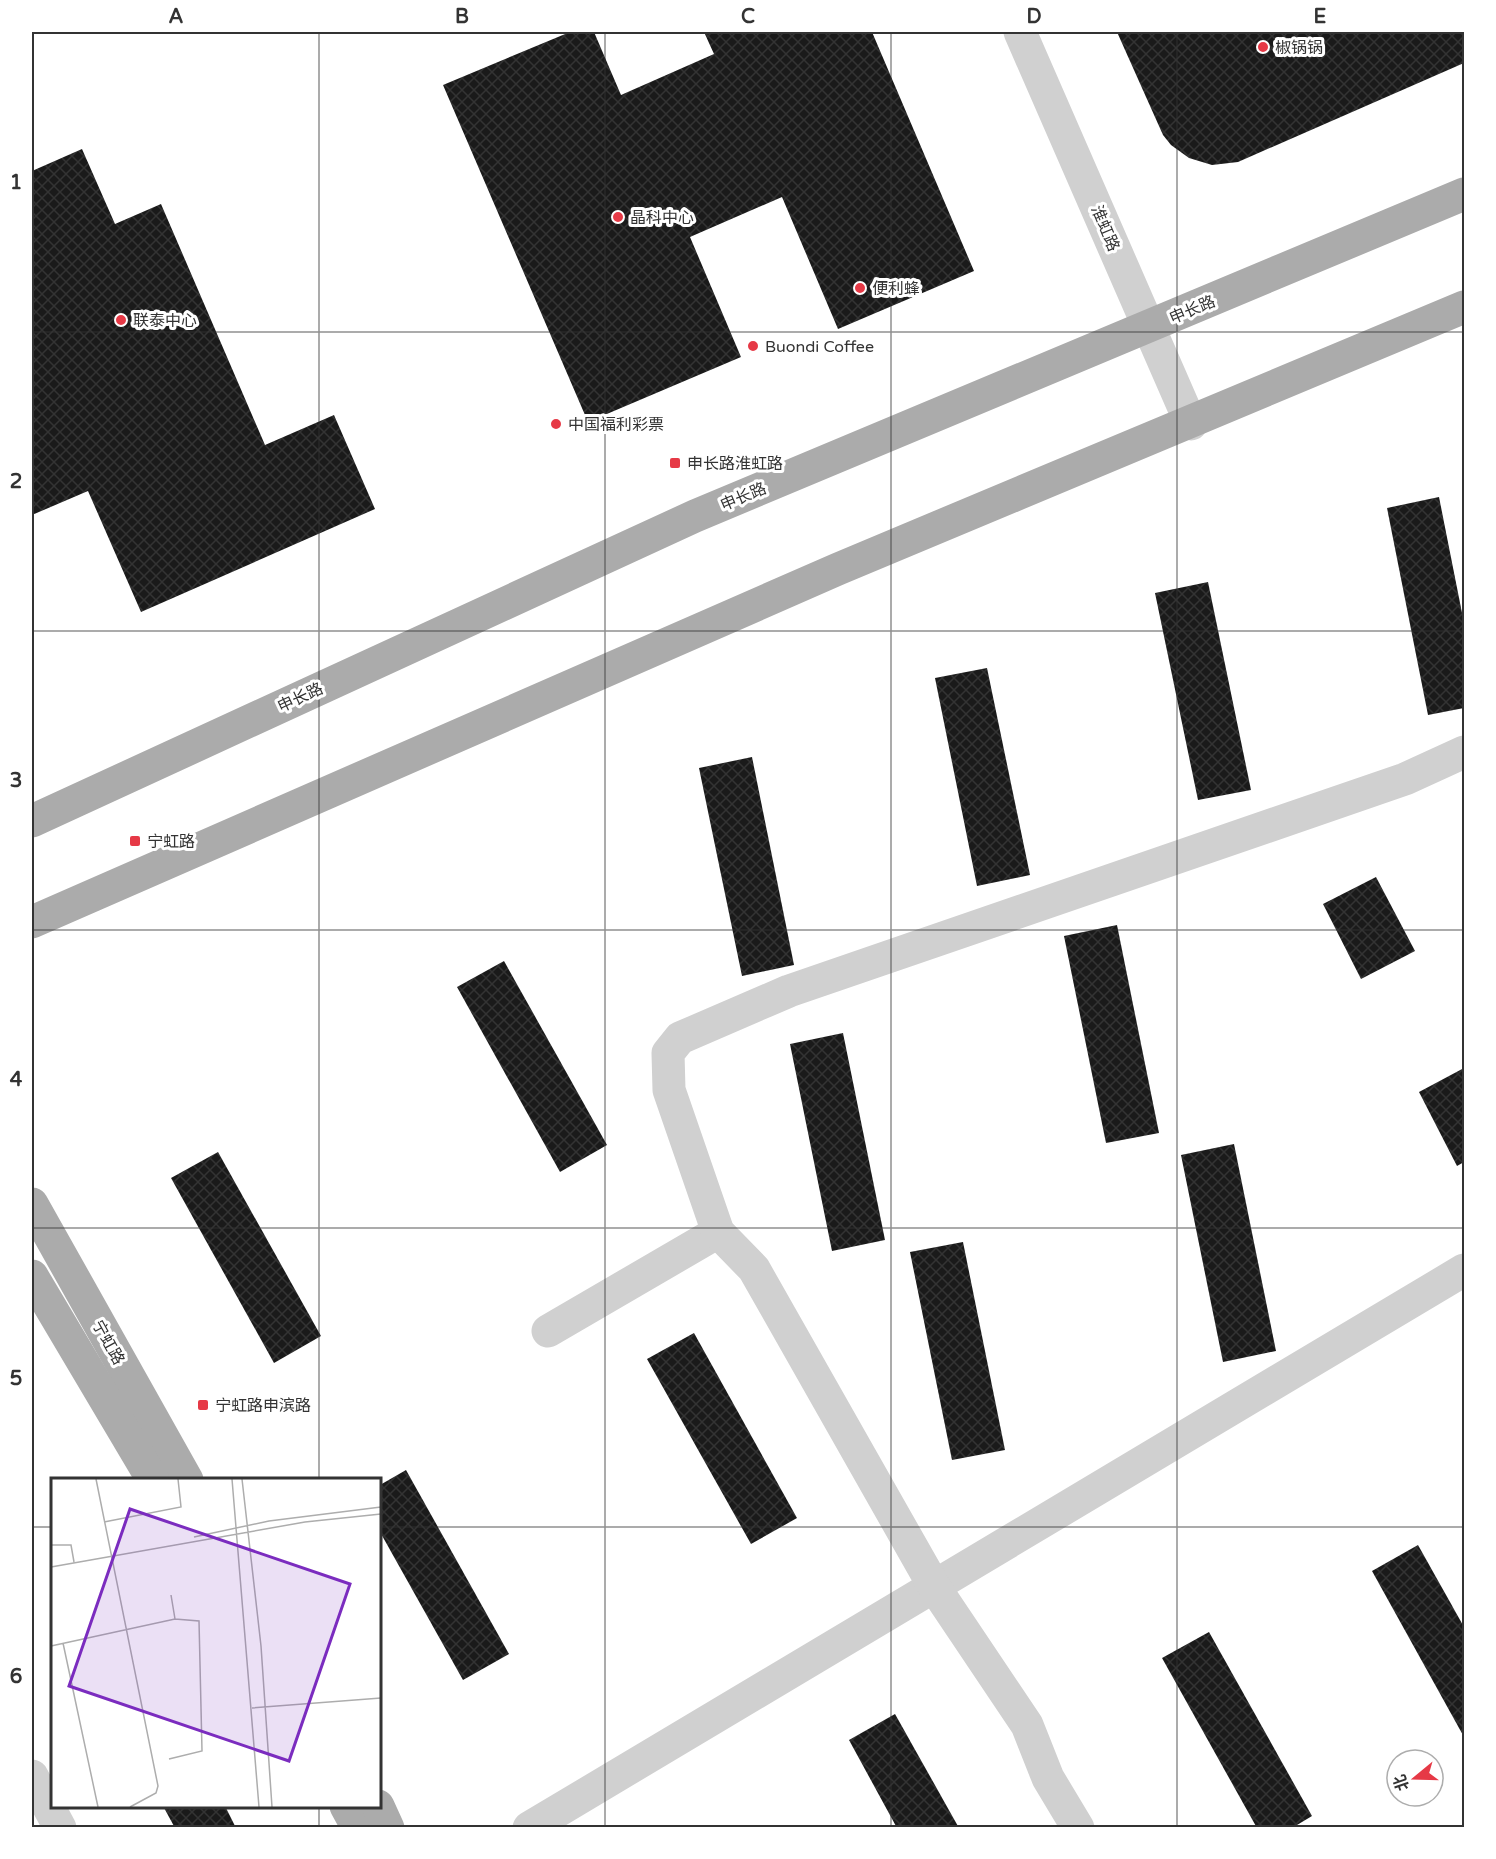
<svg xmlns="http://www.w3.org/2000/svg" width="1496" height="1859" font-family="'Varela Round','Noto Sans SC',sans-serif">
<defs>
<pattern id="building-cross-hatch" width="8" height="8" patternUnits="userSpaceOnUse" patternTransform="scale(1.5)"><rect width="8" height="8" fill="#1a1a1a"/><path d="M0 0l8 8M0 8l8-8" fill="none" stroke="#333"/></pattern>
</defs>
<rect width="100%" height="100%" fill="#fff"/>
<g fill="url(#building-cross-hatch)">
<path d="M570,32H594L621,95L714,54L704,32H872L974,271L838,329L782,197L690,237L741,357L588,422L443,85Z"/>
<path d="M1117,32H1464V63L1238,162L1212,165L1189,158L1171,145L1163,135Z"/>
<path d="M82,149L115,224L161,204L265,445L334,415L375,509L141,612L88,491L32,515V171Z"/>
<path d="M1439,497L1464,623V708L1428,715L1387,508Z"/>
<path d="M1208,582L1251,790L1198,800L1155,593Z"/>
<path d="M987,668L1030,875L977,886L935,678Z"/>
<path d="M752,757L794,965L742,976L699,768Z"/>
<path d="M1376,877L1415,951L1361,979L1323,904Z"/>
<path d="M1117,925L1159,1133L1106,1143L1064,936Z"/>
<path d="M504,961L607,1145L560,1172L457,987Z"/>
<path d="M843,1033L885,1240L832,1251L790,1044Z"/>
<path d="M1464,1068V1162L1457,1166L1419,1092Z"/>
<path d="M1234,1144L1276,1351L1223,1362L1181,1155Z"/>
<path d="M218,1152L321,1336L274,1363L171,1178Z"/>
<path d="M963,1242L1005,1450L952,1460L910,1252Z"/>
<path d="M694,1333L797,1518L751,1544L647,1359Z"/>
<path d="M406,1470L509,1654L463,1680L380,1532V1485Z"/>
<path d="M1418,1545L1464,1627V1737L1372,1571Z"/>
<path d="M1209,1632L1312,1816L1292,1828H1257L1162,1658Z"/>
<path d="M895,1714L959,1828H897L849,1740Z"/>
<path d="M163,1806H225L236,1828H175Z"/>
</g>
<g fill="none" stroke-linecap="round" stroke-linejoin="round">
<g stroke="#d0d0d0" stroke-width="33">
<path d="M1020,32L1191,424"/>
<path d="M548,1331L718,1232"/>
<path d="M32,1776L60,1828"/>
<path d="M529,1828L1464,1270"/>
<path d="M1078,1828L1048,1778L1027,1725L935,1588L754,1269L718,1232L669,1090L668,1053L680,1038L789,991L1405,779L1464,752"/>
</g>
<g stroke="#ababab" stroke-width="33">
<path d="M32,821L695,516L1464,194"/>
<path d="M32,922L838,569L1464,307"/>
<path d="M32,1204L187,1480"/>
<path d="M32,1276L153,1480"/>
<path d="M346,1806L358,1828"/>
<path d="M378,1806L388,1828"/>
</g>
</g>
<path fill="none" stroke="#333" stroke-width="1.5" stroke-opacity="0.55" d="M319,32V1480M605,32V1828M891,32V1828M1177,32V1828M32,332H1464M32,631H1464M32,930H1464M32,1228H1464M32,1527H52M380,1527H1464M319,1806V1828"/>
<g fill="#e63946" stroke="#fff" stroke-width="2">
<circle cx="1263" cy="47" r="6"/>
<circle cx="618" cy="217" r="6"/>
<circle cx="860" cy="288" r="6"/>
<circle cx="121" cy="320" r="6"/>
<circle cx="753" cy="346" r="6"/>
<circle cx="556" cy="424" r="6"/>
<rect x="669" y="457" width="12" height="12" rx="3"/>
<rect x="129" y="835" width="12" height="12" rx="3"/>
<rect x="197" y="1399" width="12" height="12" rx="3"/>
</g>
<g text-anchor="middle" stroke-width="6" stroke-linejoin="round" paint-order="stroke">
<g font-size="16" fill="#333" stroke="#fff" text-anchor="start">
<text x="1275" y="53">椒锅锅</text>
<text x="630" y="223">晶科中心</text>
<text x="872" y="294">便利蜂</text>
<text x="133" y="326">联泰中心</text>
<text x="765" y="352">Buondi Coffee</text>
<text x="568" y="430">中国福利彩票</text>
<text x="687" y="469">申长路淮虹路</text>
<text x="147" y="847">宁虹路</text>
<text x="215" y="1411">宁虹路申滨路</text>
</g>
<g font-size="16" fill="#333" stroke="#fff">
<text transform="translate(1106 228) rotate(67)" y="6">淮虹路</text>
<text transform="translate(1192 309) rotate(-23)" y="6">申长路</text>
<text transform="translate(743 496) rotate(-23)" y="6">申长路</text>
<text transform="translate(300 697) rotate(-25)" y="6">申长路</text>
<text transform="translate(109 1342) rotate(61)" y="6">宁虹路</text>
</g>
</g>
<g transform="translate(51 1478)">
<rect width="330" height="330" fill="#fff"/>
<path fill="none" stroke="#adadad" stroke-width="1.5" d="M45,1L107,308L105,315L79,329M181,1L208,329M191,1L210,168L221,329M53,44L130,29L127,1M143,59L218,43L330,29M0,67H20L23,84M0,89L254,44L330,36M120,117L124,141M12,165L47,329M0,168L124,141L148,143L151,273L118,281M201,230L330,220"/>
<path fill="#7b2cbf" fill-opacity="0.15" stroke="#7b2cbf" stroke-width="3" d="M79,31L299,106L238,283L18,208Z"/>
<rect width="330" height="330" fill="none" stroke="#333" stroke-width="3"/>
</g>
<rect width="1496" height="1859" fill="none" stroke="#ffffff" stroke-width="66"/>
<g transform="translate(1415 1778) rotate(251)"><circle r="28" fill="#ffffff" stroke="#adadad" stroke-width="1.5"/>
<path d="M0-4.5L10 22L0 15L-10 22Z" fill="#e63946"/>
<text y="-9" font-size="16" font-weight="bold" text-anchor="middle" fill="#333333">北</text>
</g>
<rect x="33" y="33" width="1430" height="1793" fill="none" stroke="#333" stroke-width="2"/>
<g font-size="20" text-anchor="middle" font-weight="bold" fill="#333">
<text x="176" y="23">A</text>
<text x="462" y="23">B</text>
<text x="748" y="23">C</text>
<text x="1034" y="23">D</text>
<text x="1320" y="23">E</text>
<text x="16" y="189">1</text>
<text x="16" y="488">2</text>
<text x="16" y="787">3</text>
<text x="16" y="1086">4</text>
<text x="16" y="1385">5</text>
<text x="16" y="1683">6</text>
</g>
</svg>
